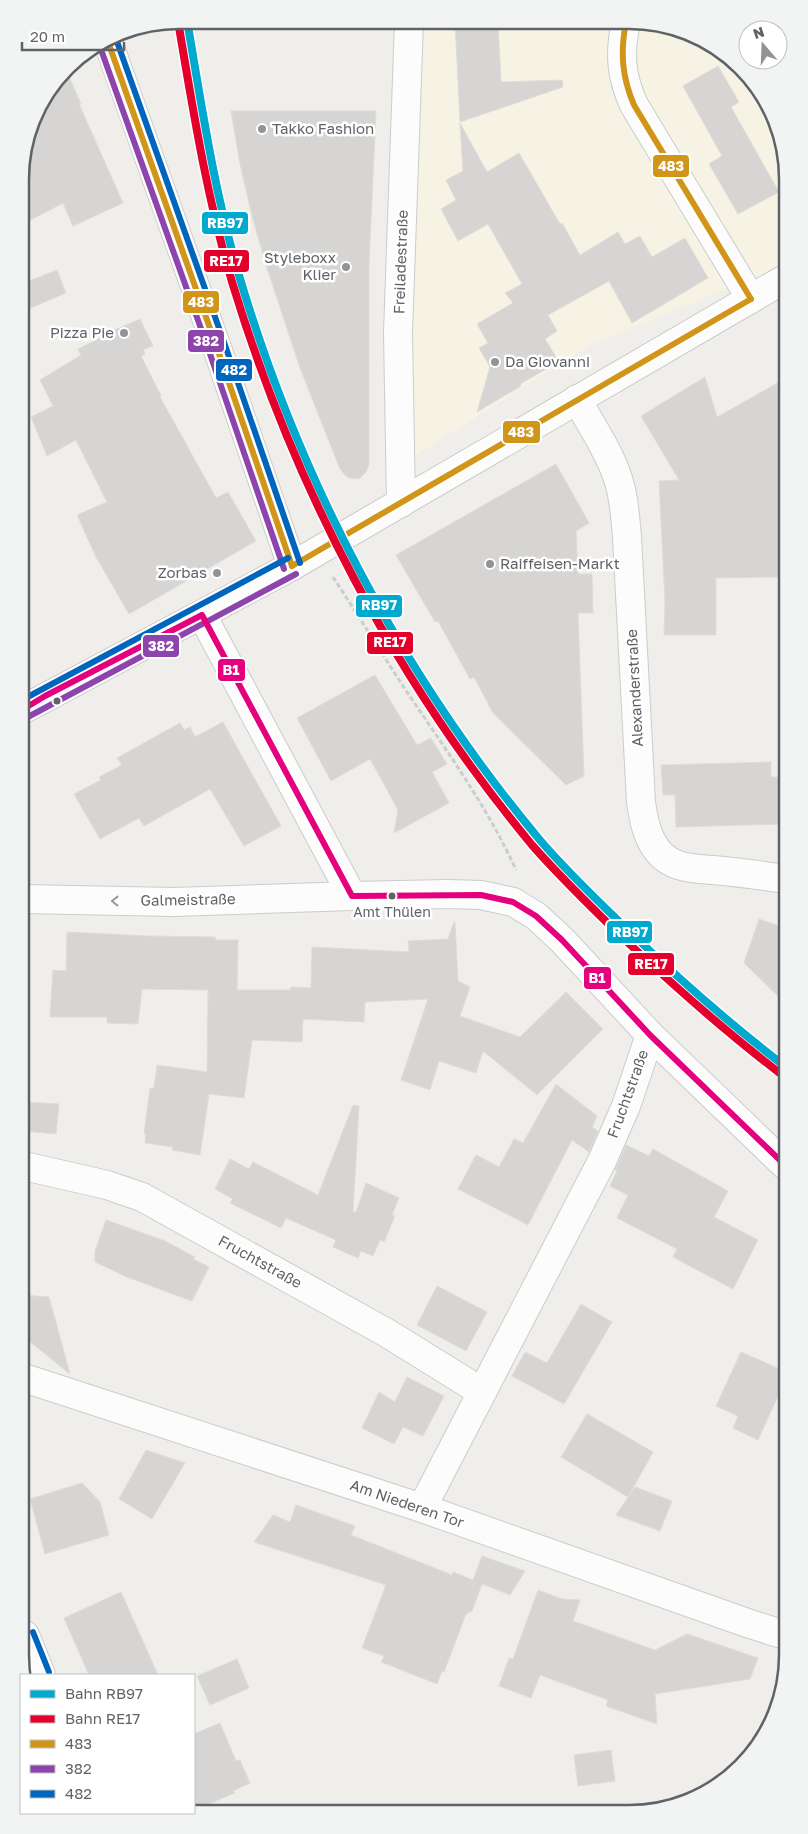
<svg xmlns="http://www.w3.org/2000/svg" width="808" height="1834" font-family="'Golos Text',sans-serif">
<rect width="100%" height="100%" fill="#efeeea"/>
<path fill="#f7f3e4" d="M423,22L660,23L734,60L761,91L783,137V266L590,345L405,462Z"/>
<g fill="#d6d5d3" stroke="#deddd9">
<path d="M455,22H498L501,82L562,80L563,87L460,122Z"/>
<path d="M718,66L739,102L731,107L779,192L738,214L709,164L722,156L683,86Z"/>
<path d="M66,70L81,104H79L123,203L73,226L63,203L21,225L20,168L36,109Z"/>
<path d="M231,111H376L369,265V465L366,472L359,479L349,478L344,474L340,469L300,368L266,265L252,216L240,164Z"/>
<path d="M460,123L487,172L519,153L560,224L562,223L580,255L618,232L625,244L640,236L652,257L685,238L708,278L632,323L609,281L548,315L557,331L545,339L559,362L520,384L521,386L477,412L490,367L479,348L488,343L477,324L513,303L505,293L522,284L488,224L458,241L441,209L456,200L446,180L463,171Z"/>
<path d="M57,270L66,293L21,312V284Z"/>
<path d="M140,319L153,346L143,350L145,354L141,356L161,396L160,397L216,498L228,492L256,541L129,614L96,557L77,515L107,502L76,440L47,456L31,417L53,406L40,380L81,355L78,349L108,334V333Z"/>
<path d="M705,377L717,417L783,380L784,577L716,578V635H664L665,601L659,481L679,480L641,416Z"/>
<path d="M556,464L589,523L576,531L578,574H592L593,613H578L584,776L566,785L493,713L474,677L470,679L438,621L435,622L396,555Z"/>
<path d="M375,675L417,745L431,738L447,764L432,772L449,803L394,833L398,810L370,759L331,781L297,718Z"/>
<path d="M223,722L281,826L244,846L210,789L144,826L139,818L100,839L74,794L101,780L99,777L122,765L117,758L180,723L184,730L190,727L195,737Z"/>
<path d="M771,762V777H785V824L676,827L675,795H663L661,765Z"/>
<path d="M759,919L785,928V1003L744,963Z"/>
<path d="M454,922H455L458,981L470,987L460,1016L520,1037L566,992L603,1029L537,1095L483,1051L476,1073L439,1061L430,1090L401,1080L428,999L365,1002L364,1022L303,1019L302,1042L252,1040L244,1098L209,1094L200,1155L172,1150L173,1147L145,1143L146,1134H144L150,1088H154L157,1065L207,1072L208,990L142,989L138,1024L107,1023V1017H50L53,970L66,971L67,932L149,936L215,937L216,940H238L237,990H290L291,987L311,988L312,947L409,952L408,941L448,939Z"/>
<path d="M556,1084L597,1116L592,1127L598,1131L589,1152L572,1140L528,1225L458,1189L476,1155L499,1167L514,1139L523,1143Z"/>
<path d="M24,1102L59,1104L56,1134L24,1131Z"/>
<path d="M353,1105L359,1106L353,1212H356L366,1183L399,1198L392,1215L395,1216L384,1242L380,1240L373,1256L361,1251L358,1258L333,1247L336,1240L286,1218L281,1228L230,1203L233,1199L215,1189L230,1159L249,1169L253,1162L318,1195Z"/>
<path d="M626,1145L649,1156L653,1149L728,1191L714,1217L758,1240L733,1289L673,1257L677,1249L617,1218L628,1195L610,1186L617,1171L615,1170Z"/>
<path d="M106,1220L165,1241L195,1257L193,1259L209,1267L192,1301L127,1277L95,1262V1251Z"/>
<path d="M437,1286L487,1312L466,1351L417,1325Z"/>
<path d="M24,1295L49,1297L70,1374L24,1337Z"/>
<path d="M581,1304L612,1322L564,1404L512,1376L525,1352L547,1363Z"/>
<path d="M741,1352L787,1372V1376L758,1440L733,1428L738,1416L716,1406Z"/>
<path d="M407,1377L444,1396L423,1436L403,1427L394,1444L362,1428L379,1392L395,1402Z"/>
<path d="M587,1414L653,1452L628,1497L561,1457Z"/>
<path d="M146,1450L185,1463L152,1519L119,1499Z"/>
<path d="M82,1483L100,1502L109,1535L45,1554L30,1499Z"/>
<path d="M635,1487L672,1501L660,1531L616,1515Z"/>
<path d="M296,1505L355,1526L351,1535L452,1575L453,1572L473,1580L482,1556L525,1571L510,1595L482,1584L472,1611L466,1614L444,1672L442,1671L437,1684L381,1662L384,1656L362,1648L386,1585L254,1542L273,1515L290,1522Z"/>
<path d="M538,1590L562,1599L580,1600L573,1621L655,1650L687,1634L758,1658L750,1679L655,1694L657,1724L606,1706L608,1700L540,1675L531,1698L499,1686L509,1658L513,1659Z"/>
<path d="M121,1592L158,1675H89L64,1618Z"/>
<path d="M237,1659L249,1688L210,1705L197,1676Z"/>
<path d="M220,1723L236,1761L240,1760L250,1783L233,1791L235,1793L194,1810V1734Z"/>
<path d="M611,1750L615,1781L578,1786L574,1755Z"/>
</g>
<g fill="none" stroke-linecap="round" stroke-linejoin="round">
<g stroke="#cbcccc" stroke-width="30">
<g id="street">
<path d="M626,23C619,53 621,77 634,105L751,299"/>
<path d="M107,39L217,348L292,566"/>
<path d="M577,399C590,424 608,449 617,476C624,495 625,516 627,537L641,802C644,826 651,856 678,865C692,870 709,869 724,871C744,873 765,876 785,879"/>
<path d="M401,503L398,333L409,21"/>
<path d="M202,615L352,896"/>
<path d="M23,899L174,902L352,896L448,894L481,895L513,902L536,916L562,940L650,1035L786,1166"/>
<path d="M24,1166L107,1185L142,1197L387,1333L482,1392"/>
<path d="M24,1378L422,1508L750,1624L788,1636"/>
<path d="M422,1508L602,1161L626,1106L650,1035"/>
</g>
</g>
<g stroke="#cacacb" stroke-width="30">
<g id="secondary">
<path d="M22,710L292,566L783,280"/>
<path d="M25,1635L41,1675"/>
</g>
</g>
<path stroke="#cacfcc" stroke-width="3" stroke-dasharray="5 2.5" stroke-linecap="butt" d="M333,577C358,615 382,654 407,692C446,750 487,806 516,870"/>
<use href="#street" stroke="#fdfcfc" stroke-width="28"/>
<use href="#secondary" stroke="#fdfcfc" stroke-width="28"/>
<g stroke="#fff" stroke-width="10">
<g id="bus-1">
<path d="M626,23C620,52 622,77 634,105L751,299"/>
<path d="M107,39L217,348L292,566"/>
<path d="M292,566L751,299"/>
</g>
</g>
<g stroke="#fff" stroke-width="10">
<g id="bus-2">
<path d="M99,44L209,351L284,569"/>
<path d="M26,718L296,574"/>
</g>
</g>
<g stroke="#fff" stroke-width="10">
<g id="bus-3">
<path d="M115,36L225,345L300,563"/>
<path d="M22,700L288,558"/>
<path d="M33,1632L49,1672"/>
</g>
</g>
<g stroke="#fff" stroke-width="10">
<path id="bus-4" d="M22,710L45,696L202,615L352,896L481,895L513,902L536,916L562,940L650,1035L786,1166"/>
</g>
<use href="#bus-1" stroke="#d1951a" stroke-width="6"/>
<use href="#bus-2" stroke="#8e44ad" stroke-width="6"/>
<use href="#bus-3" stroke="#0065bd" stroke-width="6"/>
<use href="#bus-4" stroke="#e5007d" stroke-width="6"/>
<g stroke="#fff" stroke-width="11">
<path id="rail-1" d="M187,20C202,108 215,197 241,282C302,485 403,676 539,839C567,872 599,902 630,932C680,980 731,1025 786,1067"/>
</g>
<g stroke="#fff" stroke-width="11">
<path id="rail-2" d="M178,21C193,110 207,199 233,285C295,489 396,681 532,845C561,878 593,909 624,939C674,986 726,1032 781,1074"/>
</g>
<use href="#rail-1" stroke="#00a9ce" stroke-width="8"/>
<use href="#rail-2" stroke="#e4002b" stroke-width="8"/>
</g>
<defs><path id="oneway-chevron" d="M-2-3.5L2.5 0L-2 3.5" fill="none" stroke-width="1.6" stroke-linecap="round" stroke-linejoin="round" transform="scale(1.25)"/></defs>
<use stroke="#96999c" href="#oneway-chevron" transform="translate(115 901) rotate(-179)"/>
<g fill="#919496" stroke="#fff" stroke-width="2">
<circle cx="262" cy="129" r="5"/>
<circle cx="346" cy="267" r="5"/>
<circle cx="124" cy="333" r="5"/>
<circle cx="495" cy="362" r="5"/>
<circle cx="490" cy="564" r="5"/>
<circle cx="217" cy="573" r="5"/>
</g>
<g fill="#5f6368" stroke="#fff" stroke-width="2">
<circle cx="57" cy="701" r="4.5"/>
<circle cx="392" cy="896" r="4.5"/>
</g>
<g text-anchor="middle" stroke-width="5" stroke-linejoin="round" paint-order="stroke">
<g font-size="14" fill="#5f6368" stroke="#fff">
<text x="392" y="917">Amt Thülen</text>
</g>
<g font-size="15" fill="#5f6368" stroke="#fff" text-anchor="start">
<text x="272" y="134">Takko Fashion</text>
<text x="336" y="263" text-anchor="end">Styleboxx<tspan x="336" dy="17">Klier</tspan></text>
<text x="114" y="338" text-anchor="end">Pizza Pie</text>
<text x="505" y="367">Da Giovanni</text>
<text x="500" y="569">Raiffeisen-Markt</text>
<text x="207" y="578" text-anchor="end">Zorbas</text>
</g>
<g font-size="15" fill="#5f6368" stroke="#fff">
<text transform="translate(401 262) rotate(-88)" y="5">Freiladestraße</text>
<text transform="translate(635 688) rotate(-93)" y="5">Alexanderstraße</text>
<text transform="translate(188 900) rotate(-1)" y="5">Galmeistraße</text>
<text transform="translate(628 1094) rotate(-70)" y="5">Fruchtstraße</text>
<text transform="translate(260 1262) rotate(29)" y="5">Fruchtstraße</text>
<text transform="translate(407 1504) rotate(19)" y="5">Am Niederen Tor</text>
</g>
</g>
<path d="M0 0H808V1834H0ZM179 29H629A150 150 0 0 1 779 179V1655A150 150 0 0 1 629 1805H179A150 150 0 0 1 29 1655V179A150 150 0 0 1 179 29Z" fill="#f2f3f3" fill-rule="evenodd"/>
<path fill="none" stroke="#5f6368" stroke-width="2.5" d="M179 29H629A150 150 0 0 1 779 179V1655A150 150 0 0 1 629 1805H179A150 150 0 0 1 29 1655V179A150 150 0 0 1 179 29Z"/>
<g stroke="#fff" stroke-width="2">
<rect x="652" y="154" width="38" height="24" rx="5" fill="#d1951a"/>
<rect x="201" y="211" width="48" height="24" rx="5" fill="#00a9ce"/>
<rect x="203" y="249" width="47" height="24" rx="5" fill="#e4002b"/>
<rect x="182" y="290" width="38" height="24" rx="5" fill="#d1951a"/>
<rect x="187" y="329" width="38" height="24" rx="5" fill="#8e44ad"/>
<rect x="215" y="358" width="38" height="24" rx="5" fill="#0065bd"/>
<rect x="502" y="420" width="39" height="24" rx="5" fill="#d1951a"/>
<rect x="355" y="594" width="48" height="24" rx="5" fill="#00a9ce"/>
<rect x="366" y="631" width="48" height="24" rx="5" fill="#e4002b"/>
<rect x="142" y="634" width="38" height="24" rx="5" fill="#8e44ad"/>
<rect x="217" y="658" width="29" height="24" rx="5" fill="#e5007d"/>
<rect x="606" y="920" width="47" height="24" rx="5" fill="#00a9ce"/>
<rect x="627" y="952" width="48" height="24" rx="5" fill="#e4002b"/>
<rect x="583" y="966" width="29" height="24" rx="5" fill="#e5007d"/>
</g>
<g font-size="14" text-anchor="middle" font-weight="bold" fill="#fff">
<text x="671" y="171">483</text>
<text x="225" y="228">RB97</text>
<text x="226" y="266">RE17</text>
<text x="201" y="307">483</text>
<text x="206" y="346">382</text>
<text x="234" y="375">482</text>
<text x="521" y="437">483</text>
<text x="379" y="610">RB97</text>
<text x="390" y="647">RE17</text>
<text x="161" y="651">382</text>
<text x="231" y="675">B1</text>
<text x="630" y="937">RB97</text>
<text x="651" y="969">RE17</text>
<text x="597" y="983">B1</text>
</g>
<rect x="20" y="1674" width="175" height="140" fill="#ffffff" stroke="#bfc1c3"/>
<rect x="30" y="1690" width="25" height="8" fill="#00a9ce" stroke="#bfc1c3"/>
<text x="65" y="1699" font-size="15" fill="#5f6368">Bahn RB97</text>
<rect x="30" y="1715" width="25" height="8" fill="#e4002b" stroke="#bfc1c3"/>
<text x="65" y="1724" font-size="15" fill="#5f6368">Bahn RE17</text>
<rect x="30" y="1740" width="25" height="8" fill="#d1951a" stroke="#bfc1c3"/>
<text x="65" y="1749" font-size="15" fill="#5f6368">483</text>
<rect x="30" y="1765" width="25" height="8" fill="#8e44ad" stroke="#bfc1c3"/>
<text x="65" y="1774" font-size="15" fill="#5f6368">382</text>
<rect x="30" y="1790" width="25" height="8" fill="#0065bd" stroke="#bfc1c3"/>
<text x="65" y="1799" font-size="15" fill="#5f6368">482</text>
<g transform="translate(763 45) rotate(341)"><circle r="24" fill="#ffffff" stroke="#bfc1c3"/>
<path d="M0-4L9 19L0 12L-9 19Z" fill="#919496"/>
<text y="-8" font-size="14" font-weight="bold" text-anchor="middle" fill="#5f6368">N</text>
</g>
<path d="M22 42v8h102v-8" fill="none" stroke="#5f6368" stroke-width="2.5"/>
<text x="30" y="42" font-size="15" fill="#5f6368" stroke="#ffffff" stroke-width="4" paint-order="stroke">20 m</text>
</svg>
